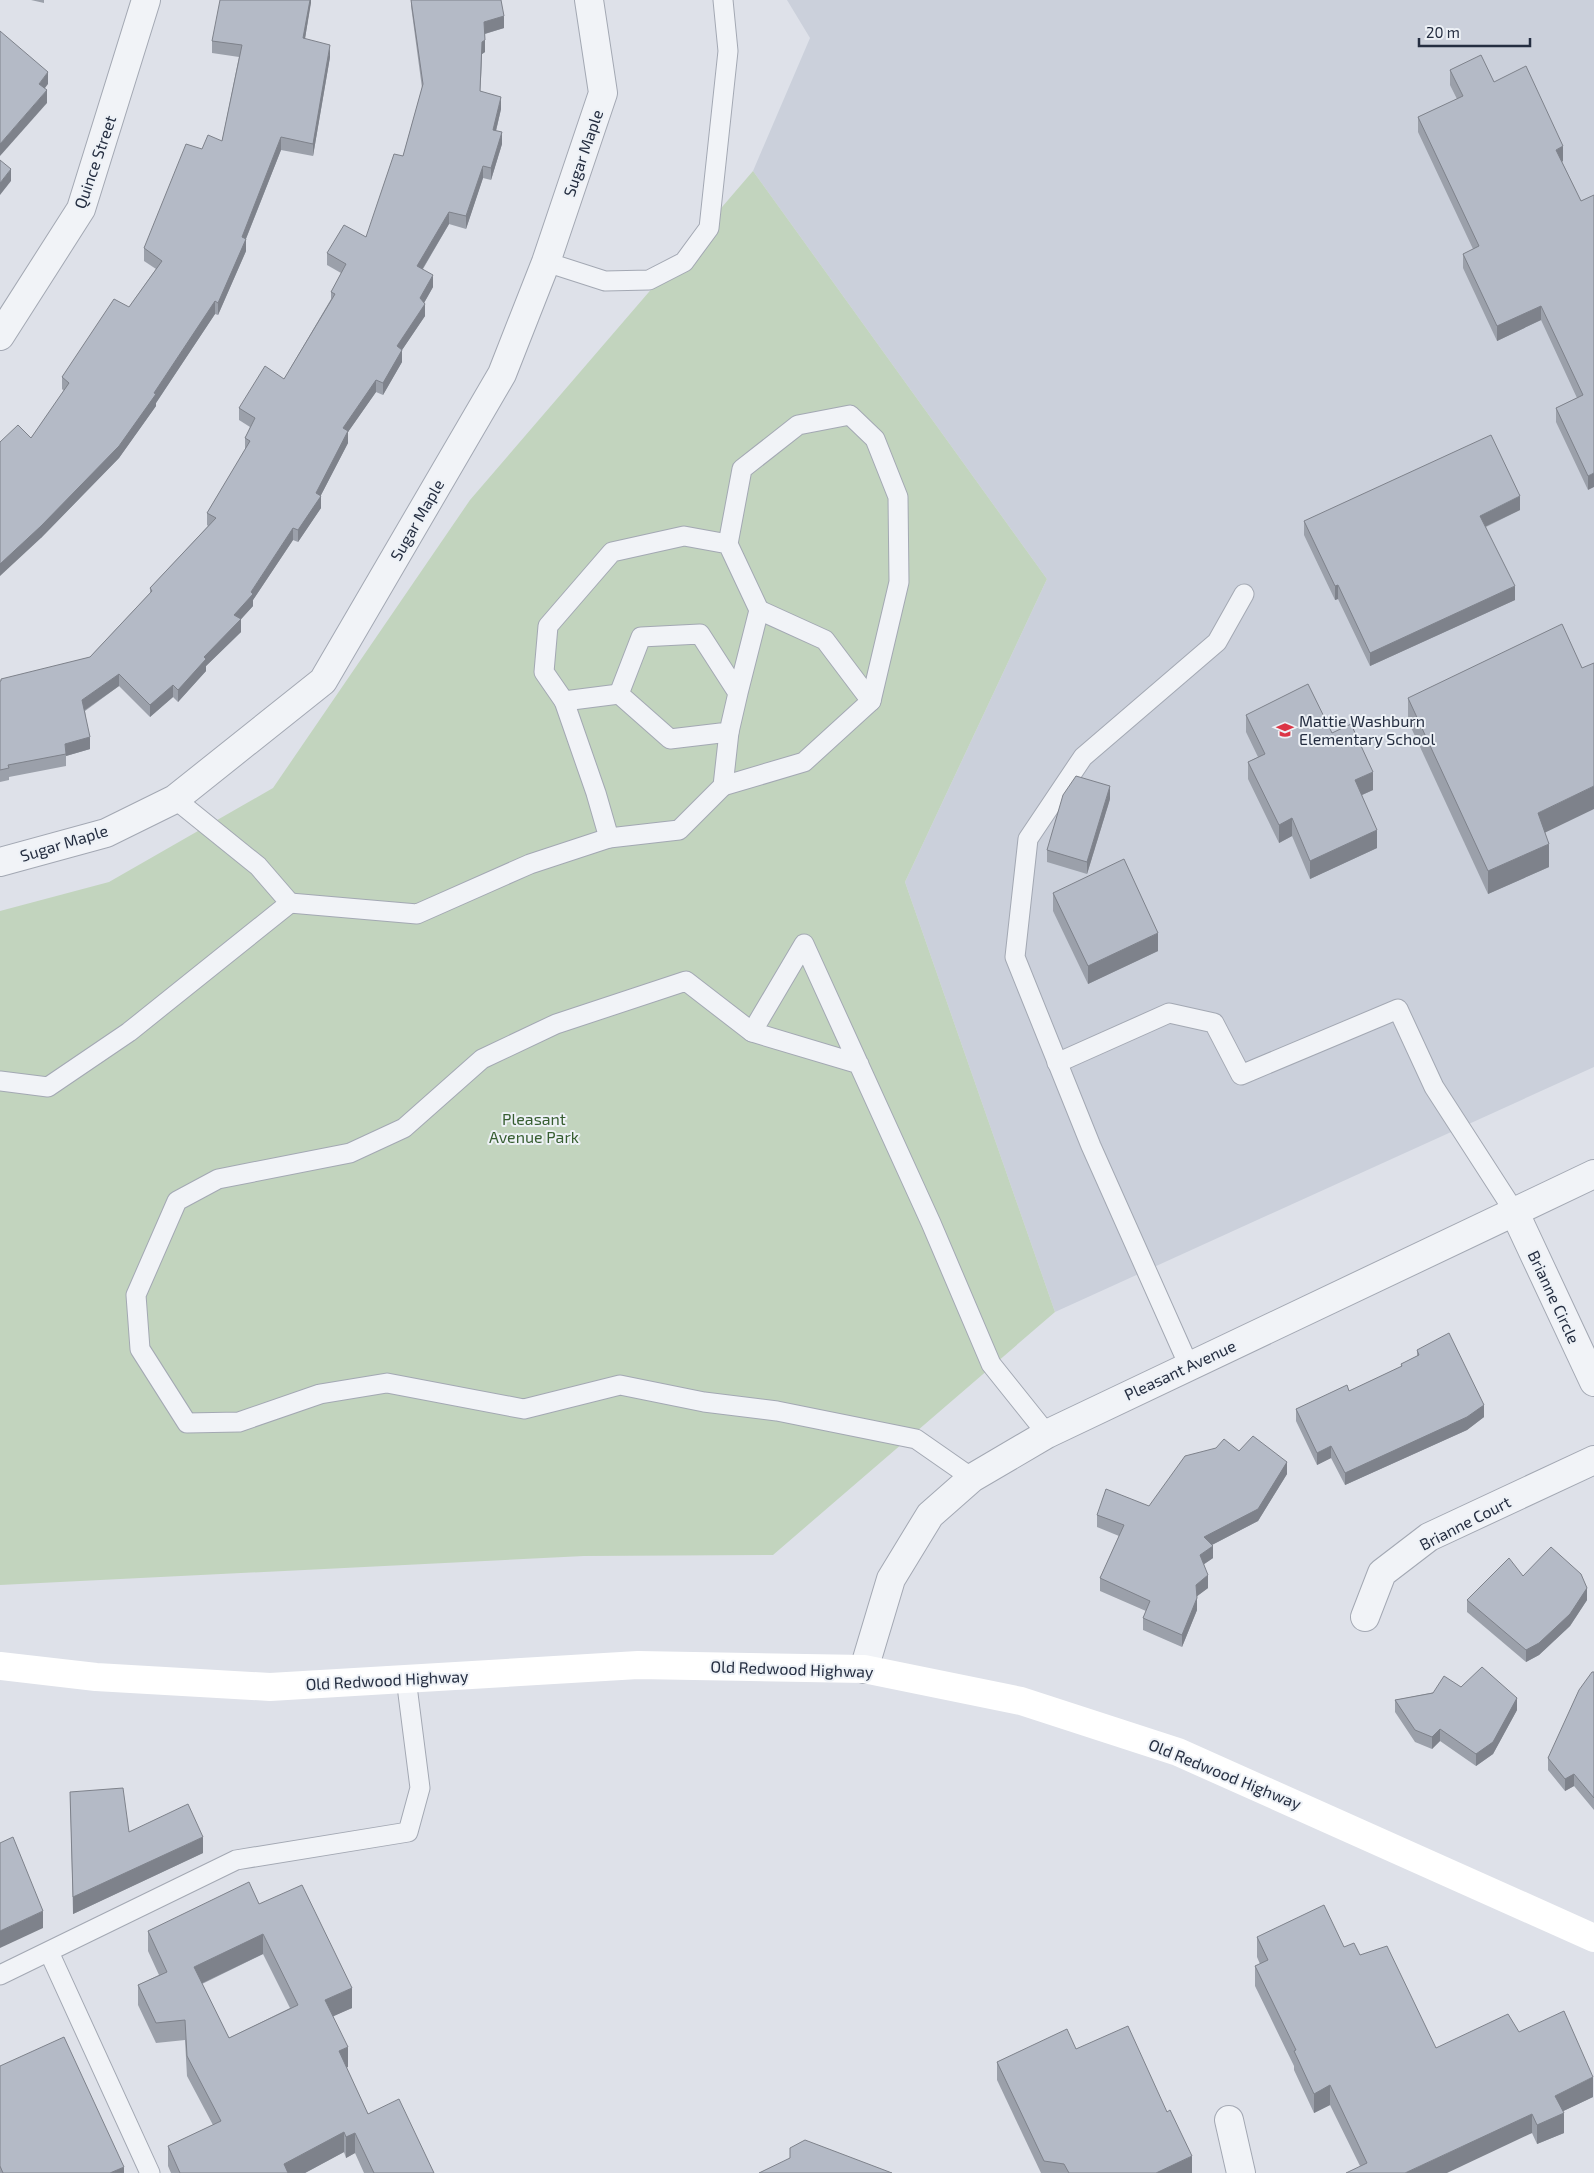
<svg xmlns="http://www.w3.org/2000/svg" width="1594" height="2173" font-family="'Exo 2',sans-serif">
<rect width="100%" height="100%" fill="#dee1e9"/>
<path fill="#cbd0db" d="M787,0H1594V1067L1055,1312L905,882L1047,579L753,171L810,38Z"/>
<path fill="#c2d4be" d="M753,171L1047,579L905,882L1055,1312L773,1555L584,1556L0,1585V911L109,882L273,788L470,500Z"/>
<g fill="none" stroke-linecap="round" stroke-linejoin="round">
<g stroke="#a3a8b3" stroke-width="21">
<g id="service">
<path d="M546,262L605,281L649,280L684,262L709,228L728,51L723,0"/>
<path d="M759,610L825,640L871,701"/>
<path d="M564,701L619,694"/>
<path d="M723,786L804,762L871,701L899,582L898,497L875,439L850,415L798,425L742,469L728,544"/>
<path d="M609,838L679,830L723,786L729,732"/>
<path d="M290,903L417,914L530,864L609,838L596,793L564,701L544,672L548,626L612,552L684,536L728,544L759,610L738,693L700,634L641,637L619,694L670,739L729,732L738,693"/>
<path d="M752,1032L686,981L556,1024L482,1059L404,1128L350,1153L218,1179L177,1201L136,1295L140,1349L187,1423L239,1422L320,1394L387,1383L524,1409L620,1385L704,1402L777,1411L916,1439L972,1478"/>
<path d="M1057,1063L1169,1013L1214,1023L1241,1075L1398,1009L1434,1087L1514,1211"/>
<path d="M859,1064L752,1032L804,944L931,1223L991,1364L1047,1434"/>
<path d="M0,1081L48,1087L129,1032L290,903L258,866L175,799"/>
<path d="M1189,1366L1091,1146L1015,957L1028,839L1083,757L1217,642L1244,594"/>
<path d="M49,1952L150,2173"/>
<path d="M0,1975L236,1860L408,1832L420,1788L406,1678"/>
</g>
</g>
<g stroke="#a3a8b3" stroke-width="30">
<g id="minor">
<path d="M0,336L81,209L146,0"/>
<path d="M0,862L106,833L175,799L323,681L502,374L546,262L603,93L589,0"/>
<path d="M1514,1211L1594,1382"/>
<path d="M1365,1617L1382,1573L1429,1537L1594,1460"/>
<path d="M1229,2120L1241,2173"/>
</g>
</g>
<g stroke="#a3a8b3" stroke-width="30">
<path id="tertiary" d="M864,1669L891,1579L930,1515L972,1478L1047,1434L1594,1174"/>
</g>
<use href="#service" stroke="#f1f3f7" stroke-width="19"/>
<use href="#minor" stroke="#f1f3f7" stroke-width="28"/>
<use href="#tertiary" stroke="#f1f3f7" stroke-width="28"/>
<path stroke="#fff" stroke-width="28" d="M0,1666L96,1677L270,1687L638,1665L864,1669L1021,1701L1178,1752L1594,1938"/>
</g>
<g fill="#9ba0aa" fill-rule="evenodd">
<path d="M31,0H44V3Z"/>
<path d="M311,0L305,39L330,57L313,156L281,150L246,239V251L218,315L215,314L156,403V406L119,458L41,538L31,438L64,391L62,389V377L129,307L156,269L144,261V248L202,149L222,141L239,57L212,53V41Z"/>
<path d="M411,0H501L504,28L485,34V52L482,54L480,91L501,109L496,131L502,144L491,180L483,178L466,229L449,224L423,269L433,287L424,303L425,316L402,350V362L383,395L376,392L348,432V443L321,495V508L298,542L293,540L253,600V606L241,619V632L206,666V671L178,702L173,697L150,717L119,686L85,711L90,749L66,756V766L9,777V780L0,782V681L90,657L150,593V588L208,526L207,525V513L245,450V438L250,427L239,420V408L284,379L331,299V292L341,273L327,265V253L366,237L403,156L422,88L411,6Z"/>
<path d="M1450,70L1494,82L1563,161L1562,162L1581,201L1594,195L1588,490L1556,422V408L1577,398L1541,320L1497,341L1463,268V254L1473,249L1418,132V117L1457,99L1450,85Z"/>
<path d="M1520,510L1486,527L1515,600L1370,666L1338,599L1335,600L1304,535V521Z"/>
<path d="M1408,698L1545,833L1549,867L1488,894L1408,721Z"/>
<path d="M1246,715L1332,733L1373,790L1362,795L1377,848L1310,879L1292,836L1279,843L1248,779V762L1258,757L1246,732Z"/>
<path d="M1110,799L1087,874L1047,862V850Z"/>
<path d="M1053,893L1158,951L1088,984L1053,911Z"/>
<path d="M1417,1350L1484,1417L1467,1430L1345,1485L1331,1458L1317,1465L1296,1421V1409L1349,1391L1401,1367V1364L1417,1356Z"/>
<path d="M1239,1451L1287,1474L1258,1521L1212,1545L1213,1558L1204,1564L1208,1588L1197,1596V1610L1182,1647L1143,1630V1618L1146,1611L1100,1591V1578L1119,1536L1097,1527V1515L1149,1506Z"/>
<path d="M1523,1576L1587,1600L1570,1626L1539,1655L1526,1662L1467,1612V1600Z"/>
<path d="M1594,1672V1810L1574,1786L1565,1791L1548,1770V1758Z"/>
<path d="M1461,1687L1517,1710L1493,1754L1476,1766L1440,1741L1432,1749L1415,1742L1395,1712V1700Z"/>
<path d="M70,1792L129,1832L203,1853L73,1914Z"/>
<path d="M259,1904L352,2008L333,2016L348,2067H346L368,2114L434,2173H364L355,2153L346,2158L344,2152L305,2173H171L168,2166V2146L213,2125L187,2076L185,2040L156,2043L138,2005V1985L159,1975L148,1951V1931ZM263,1954L290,2008L229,2038L202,1984Z"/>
<path d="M1257,1937L1344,1947L1360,1955L1436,2048L1519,2032L1593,2097L1563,2111L1564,2133L1537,2144L1532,2133L1360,2166L1330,2105L1314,2113L1294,2070V2066L1255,1986V1966L1260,1964L1257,1957Z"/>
<path d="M1076,2049L1192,2173H1041L997,2080V2062Z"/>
<path d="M0,2066L124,2173H0Z"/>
</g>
<g fill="#7e828b">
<path d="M310,0H311V3L303,50V38Z"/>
<path d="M504,16V28L484,34V22Z"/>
<path d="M485,40V52L482,54L480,103L482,42Z"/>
<path d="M330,45V57L313,156V144Z"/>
<path d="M48,72V84L39,96V84Z"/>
<path d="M47,90V103L0,156V144Z"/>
<path d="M501,97V109L493,143V130Z"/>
<path d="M502,132V144L491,180V168Z"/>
<path d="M281,137V150L243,246L246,239V251L218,315V303L242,237Z"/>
<path d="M1563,146V161L1556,164V150Z"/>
<path d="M483,166V178L466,229V216Z"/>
<path d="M11,169V181L0,195V183Z"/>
<path d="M449,212V224L417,278V266Z"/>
<path d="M433,275V287L420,310V298Z"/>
<path d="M215,301V314L156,403V406L119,458L41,538L0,576V564L154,393Z"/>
<path d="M425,304V316L402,350V362L383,395V383L397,346Z"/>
<path d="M1541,306V320L1497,341V326Z"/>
<path d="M376,380V392L348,432V443L320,497L321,496V508L298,542V530L343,428Z"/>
<path d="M1594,473V487L1588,490V476Z"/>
<path d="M1520,496V510L1480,529V516Z"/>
<path d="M293,528V540L253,600V606L234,627L241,619V632L206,666V671L178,702V690L251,592Z"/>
<path d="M1338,585V599L1335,600V586Z"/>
<path d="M1515,586V600L1370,666V653Z"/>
<path d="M119,674V686L82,712V700Z"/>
<path d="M173,685V697L150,717V705Z"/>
<path d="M90,737V749L66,756L65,744Z"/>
<path d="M1373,772V790L1355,798V780Z"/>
<path d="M1110,786V799L1087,874V862Z"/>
<path d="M1594,786V809L1538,836V813Z"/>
<path d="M1292,818V836L1279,843V825Z"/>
<path d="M1377,830V848L1310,879V861Z"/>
<path d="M1549,844V867L1488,894V871Z"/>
<path d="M1158,933V951L1088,984V966Z"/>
<path d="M1484,1405V1417L1467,1430L1345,1485V1473Z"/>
<path d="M1331,1446V1458L1317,1465V1453Z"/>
<path d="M1287,1462V1474L1258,1521L1204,1549V1537Z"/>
<path d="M1213,1546V1558L1200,1567V1555Z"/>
<path d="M1208,1575V1588L1196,1597V1585Z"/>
<path d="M1587,1588V1600L1570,1626L1539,1655L1526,1662V1650Z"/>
<path d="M1197,1598V1610L1182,1647V1635Z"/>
<path d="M1517,1698V1710L1493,1754L1476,1766V1754Z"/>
<path d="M1440,1729V1741L1432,1749V1737Z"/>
<path d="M1574,1774V1786L1565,1791V1779Z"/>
<path d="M203,1837V1853L73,1914V1897Z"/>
<path d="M43,1911V1928L0,1948V1931Z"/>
<path d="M263,1934V1954L194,1987V1967Z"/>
<path d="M352,1988V2008L325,2020V2000Z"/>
<path d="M348,2047V2067L339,2071V2051Z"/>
<path d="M1593,2077V2097L1555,2115V2096Z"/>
<path d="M1330,2085V2105L1314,2113V2094Z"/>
<path d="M1564,2113V2133L1537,2144V2125Z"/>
<path d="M1532,2114V2133L1447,2173H1405Z"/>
<path d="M344,2132V2152L305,2173H284V2164Z"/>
<path d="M355,2133V2153L346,2158V2137Z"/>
<path d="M1192,2156V2173H1156Z"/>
<path d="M124,2167V2173H110Z"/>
</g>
<g fill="#b4bac6" stroke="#7e828b" fill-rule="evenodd">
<path d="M220,0H310L303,38L330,45L313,144L281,137L242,237L246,239L218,303L215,301L154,393L156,394L119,446L41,526L0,564V442L18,425L31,438L69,383L62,377L114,299L129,307L162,261L144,248L186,144L202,149L208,135L222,141L242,45L212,41Z"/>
<path d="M411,0H501L504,16L484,22L485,40L482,42L480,91L501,97L493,130L502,132L491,168L483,166L466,216L449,212L417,266L433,275L420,298L425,304L397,346L402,350L383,383L376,380L343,428L348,431L316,493L321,496L298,530L293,528L251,592L253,594L234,615L241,619L204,657L206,659L178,690L173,685L150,705L119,674L82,700L90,737L65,744L66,754L8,765L9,768L0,770V681H1V679L90,657L152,591L150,588L216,518L207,513L250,441L245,438L255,418L239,408L265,366L284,379L335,294L331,292L346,264L327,253L344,225L366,237L394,154L403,156L423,84Z"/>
<path d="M0,31L48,72L39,84L47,90L0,144Z"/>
<path d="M1481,55L1494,82L1526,66L1563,146L1556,150L1581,201L1594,195V473L1588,476L1556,408L1583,395L1541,306L1497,326L1463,254L1479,246L1418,117L1463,96L1450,70Z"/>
<path d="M0,160L11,169L0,183Z"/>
<path d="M1491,435L1520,496L1480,516L1515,586L1370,653L1338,585L1335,586L1304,521Z"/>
<path d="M1562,624L1582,668L1594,663V786L1538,813L1549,844L1488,871L1408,698Z"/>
<path d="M1308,684L1332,733L1351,724L1373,772L1355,780L1377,830L1310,861L1292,818L1279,825L1248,762L1265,754L1246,715Z"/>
<path d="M1076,776L1110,786L1087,862L1047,850L1063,795Z"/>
<path d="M1124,859L1158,933L1088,966L1053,893Z"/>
<path d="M1449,1333L1484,1405L1467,1417L1345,1473L1331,1446L1317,1453L1296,1409L1347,1385L1349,1391L1402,1366L1401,1364L1419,1355L1417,1350Z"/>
<path d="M1253,1436L1287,1462L1258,1509L1204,1537L1213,1546L1200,1555L1208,1575L1196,1585L1197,1598L1182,1635L1143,1618L1150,1601L1100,1578L1124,1525L1097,1515L1106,1489L1149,1506L1185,1456L1216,1448L1224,1439L1239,1451Z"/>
<path d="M1551,1547L1581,1574L1587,1588L1570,1614L1539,1643L1526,1650L1467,1600L1509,1558L1523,1576Z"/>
<path d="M1482,1667L1517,1698L1493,1742L1476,1754L1440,1729L1432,1737L1415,1730L1395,1700L1433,1693L1444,1676L1461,1687Z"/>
<path d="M1592,1672H1594V1798L1574,1774L1565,1779L1548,1758L1579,1690Z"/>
<path d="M123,1788L129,1832L188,1804L203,1837L73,1897L70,1792Z"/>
<path d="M13,1837L43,1911L0,1931V1843Z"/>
<path d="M249,1882L259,1904L302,1885L352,1988L325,2000L348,2047L339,2051L368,2114L399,2099L434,2173H374L355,2133L346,2137L344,2132L284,2164L288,2173H180L168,2146L221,2121L187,2056L185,2020L156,2023L138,1985L167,1972L148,1931ZM263,1934L298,2005L229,2038L194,1967Z"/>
<path d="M1324,1905L1344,1947L1354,1943L1360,1955L1387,1946L1436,2048L1508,2014L1519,2032L1564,2011L1593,2077L1555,2096L1564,2113L1537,2125L1532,2114L1405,2173H1346L1367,2163L1330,2085L1314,2094L1294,2051L1296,2050L1255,1966L1268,1960L1257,1937Z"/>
<path d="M1128,2026L1167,2112L1170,2110L1192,2156L1156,2173H1069L1064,2164L1044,2161L997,2062L1067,2029L1076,2049Z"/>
<path d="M64,2037L124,2167L110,2173H3L0,2166V2066Z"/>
<path d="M805,2140L892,2173H759L790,2158V2148Z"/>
</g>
<defs>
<g id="school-bare" transform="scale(1.35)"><path d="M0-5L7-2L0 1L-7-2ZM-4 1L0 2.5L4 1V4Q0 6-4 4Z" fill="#dc3546" stroke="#edf1f6" stroke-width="2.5" paint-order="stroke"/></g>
</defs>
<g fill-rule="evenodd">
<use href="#school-bare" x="1285" y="730"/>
</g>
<g text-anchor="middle" stroke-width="4" stroke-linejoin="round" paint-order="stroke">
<g font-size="16" fill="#252e41" stroke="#edf1f6">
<text transform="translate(583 153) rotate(-71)" y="6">Sugar Maple</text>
<text transform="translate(95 162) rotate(-71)" y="6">Quince Street</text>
<text transform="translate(417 520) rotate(-60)" y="6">Sugar Maple</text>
<text transform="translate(64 843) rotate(-17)" y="6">Sugar Maple</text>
<text transform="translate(1554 1297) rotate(65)" y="6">Brianne Circle</text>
<text transform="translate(1180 1370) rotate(-25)" y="6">Pleasant Avenue</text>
<text transform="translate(1465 1523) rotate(-27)" y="6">Brianne Court</text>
<text transform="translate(792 1669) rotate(2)" y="6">Old Redwood Highway</text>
<text transform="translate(387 1680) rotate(-3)" y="6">Old Redwood Highway</text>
<text transform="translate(1225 1774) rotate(22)" y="6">Old Redwood Highway</text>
</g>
<g font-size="16" fill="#252e41" stroke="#edf1f6" text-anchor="start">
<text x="1299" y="727">Mattie Washburn<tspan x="1299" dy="18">Elementary School</tspan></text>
</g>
<g font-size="16" fill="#375e31" stroke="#edf1f6">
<text x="534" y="1125">Pleasant<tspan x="534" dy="18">Avenue Park</tspan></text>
</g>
</g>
<path d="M1419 38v8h111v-8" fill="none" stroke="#252e41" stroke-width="2.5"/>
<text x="1426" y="38" font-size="15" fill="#252e41" stroke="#edf1f6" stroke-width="4" paint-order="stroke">20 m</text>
</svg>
